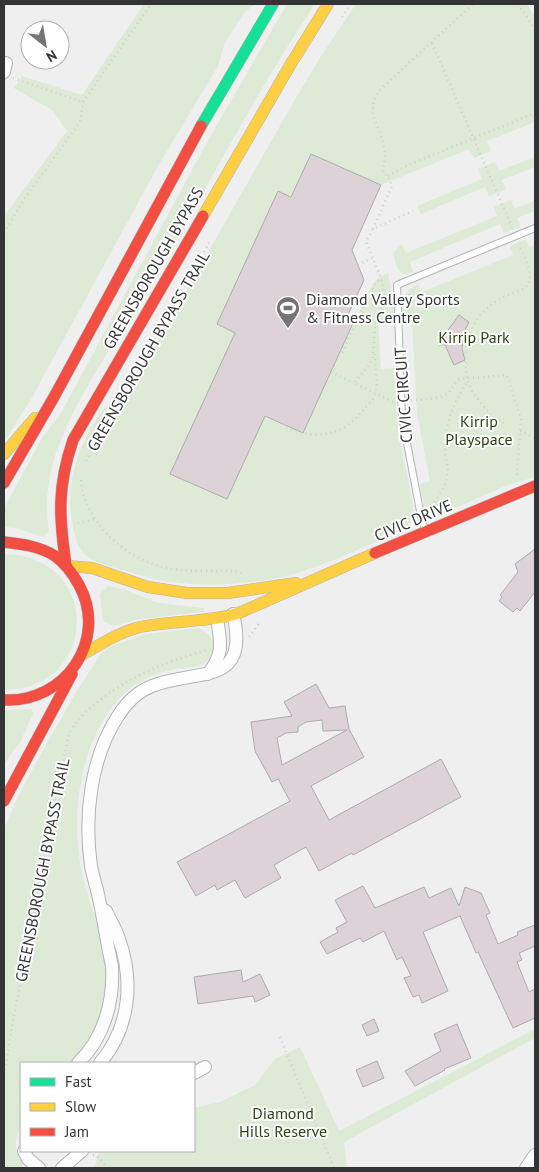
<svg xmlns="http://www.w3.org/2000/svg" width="539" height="1172" font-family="'PT Sans',sans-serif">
<rect width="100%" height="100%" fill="#efeff0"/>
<g fill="#ddead5">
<path d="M144,4H255L245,12L225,42L218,66L158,166L31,399L4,442V216L67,131L52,110L14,88L22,76L82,95Z"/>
<path d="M287,4H315C257,90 210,183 158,272C123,333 78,389 55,456C47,480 45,507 49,531L43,537L15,528L5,527L4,509L8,501L42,438L61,413L206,144Z"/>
<path d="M356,4H527L535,16V122L487,141L491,151L474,158L469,149L381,185L311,154L291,197L278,191L217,324L235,333L170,474L227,499L265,416L303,433L370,289L378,278L388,273L393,301L394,321L378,322L381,369L394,368L398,432L413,505L412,520L405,529C367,545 322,568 282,577C231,588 179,588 129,572C87,559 78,562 71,515C66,477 82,436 106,406L117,412L293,103L323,53Z"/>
<path d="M535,157V167L502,180L506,190L489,196L485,187L421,214L417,206L482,179L478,169L495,162L499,171Z"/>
<path d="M511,200L514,209L535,201V211L517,218L521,227L504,233L500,224L410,262L413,272L404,274C396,271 394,260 394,252L402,244L406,253L497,216L494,207Z"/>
<path d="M526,239L529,247L535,245V477L508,485L446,512L432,513L424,504L420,484L430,481L417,413L412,320H403C403,304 401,291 418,284L422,292L513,255L510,246Z"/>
<path d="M4,554C102,556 100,689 4,690Z"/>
<path d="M108,586L126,590L158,603L204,608V612L140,619L113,626L103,621L100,594Z"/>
<path d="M199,628C212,634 221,650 208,661C200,668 186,667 176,669C130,677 108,705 91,746C76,784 74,829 81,869C86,894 96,917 102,942C115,985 102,1031 70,1063H21V1122L16,1140V1150L23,1165L21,1168H4V829L18,797L41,754L78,689L101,654L107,648L145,634Z"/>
<path d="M32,709L33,714L20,742L4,764V710Z"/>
<path d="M535,1029V1038L344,1142L347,1168H94L100,1151H194V1108L220,1102L255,1085L275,1059L300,1047L339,1131Z"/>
</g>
<g fill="#ddd2d8" stroke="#acacad" fill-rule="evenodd">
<path d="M311,154L381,185L352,250L364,280L348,315L355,319L303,433L265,416L227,499L170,474L235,333L217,324L278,191L291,197Z"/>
<path d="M459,315L469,322L464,332L462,349L465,360L454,365L445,345H439L440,332L446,333Z"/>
<path d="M535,549V592L520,611L517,608L513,612L499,601L502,597L500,595L518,572L515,564Z"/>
<path d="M316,684L329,708L345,706L349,729L364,757L311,786L329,820L441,759L461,797L353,855L352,853L319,871L306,847L274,865L281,878L245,898L235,880L217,890L215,885L196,896L177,862L290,801L278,779L272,782L255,751L251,722L292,716L284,702ZM322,720L323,731L347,730L282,765L277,738L286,733L298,732V727L306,722Z"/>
<path d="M363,886L375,908L424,887L429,898L451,888L459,906L465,887L481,893L490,913L486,915L498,944L518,935L517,932L535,925V946L519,953L522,960L517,962L529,992L535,989V1018L513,1028L478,952L476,953L460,916L423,932L448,991L422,1003L419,995L413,997L404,978L411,976L402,957L397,960L384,931L363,942L360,938L327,954L320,942L338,932L336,928L347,922L335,900Z"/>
<path d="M241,970L243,982L260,974L270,995L255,1002L253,996L198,1004L194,977Z"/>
<path d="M374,1019L379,1031L367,1036L362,1025Z"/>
<path d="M457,1024L471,1058L444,1069L445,1070L415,1086L405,1071L441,1051L434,1034Z"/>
<path d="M377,1061L384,1078L363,1087L356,1070Z"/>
</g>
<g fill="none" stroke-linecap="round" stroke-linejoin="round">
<g stroke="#b2b3b4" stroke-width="8">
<path id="lane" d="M425,530L421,516L402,417L397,285L535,228"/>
</g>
<g stroke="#b2b3b4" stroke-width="14">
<g id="street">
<path d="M4,72L6,63"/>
<path d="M208,674C224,654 221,642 217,619"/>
<path d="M78,1063C104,1038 114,1002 112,966C107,944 104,921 99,899C97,888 93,877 91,866C84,817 90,759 118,716C126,703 137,692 152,686C196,668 251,688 233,614"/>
<path d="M100,1063C130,1028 134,981 119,939C116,929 110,920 106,911"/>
<path d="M194,1073L205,1067"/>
<path d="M24,1151L28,1159L39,1168"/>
<path d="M62,1168L82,1151"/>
<path d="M526,1168L535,1155"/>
</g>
</g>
<g stroke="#b2b3b4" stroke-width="12">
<path id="fast" d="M201,126L273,4"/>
</g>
<g stroke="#b2b3b4" stroke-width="12">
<g id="slow">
<path d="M203,216L289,67L328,4"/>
<path d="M4,454L35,418"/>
<path d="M68,566L92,568L148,587L187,593H228L296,583"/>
<path d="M81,655C100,645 119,632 140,627C173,620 206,623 239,613L375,553"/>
</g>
</g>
<g stroke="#b2b3b4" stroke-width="12">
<g id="jam">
<path d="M4,483L54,397L201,126"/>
<path d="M4,542C22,544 39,546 55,556C65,563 73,574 79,585C109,640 65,703 4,700"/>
<path d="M375,553L535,486"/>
<path d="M66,565C59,517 57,487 73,440L203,216"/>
<path d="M4,801L72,674"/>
</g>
</g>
<g stroke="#cfcfd0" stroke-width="2.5" stroke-dasharray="1 4" stroke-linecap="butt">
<path d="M518,4L535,30"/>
<path d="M342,17L351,4"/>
<path d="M432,43L512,227"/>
<path d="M13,78L83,102"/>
<path d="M388,176L408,165L535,113"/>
<path d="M373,229L392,186L388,176L383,173C383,164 387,155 384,146C379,123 362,109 383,87L473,4"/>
<path d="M4,233L25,198L80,122L83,102L151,4"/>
<path d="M358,265L372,258"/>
<path d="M407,298H409L410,293L416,289"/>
<path d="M339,354L341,355L374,285L381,278"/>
<path d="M331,372L354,383"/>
<path d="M411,400C422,399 437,400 447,394C452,390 454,382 460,379L507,375L521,419L517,475"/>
<path d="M393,402L354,383L370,364L373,357L375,323L386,299L381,278L366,242L373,229L413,211"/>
<path d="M504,423C490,415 475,399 469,384C461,364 468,326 483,312C489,306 495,302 502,298C509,293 524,292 528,284C534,273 523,254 519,244"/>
<path d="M285,424L284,426C316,441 343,437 365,408C369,404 375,398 376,392C378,382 375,365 375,354"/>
<path d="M520,431L535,438"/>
<path d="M86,461L211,239"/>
<path d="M81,480C84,523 127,560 167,568C189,572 211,571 232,571L240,572L244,576"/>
<path d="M430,511C435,499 445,490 447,476C449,467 445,458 445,449C444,425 454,402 467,383"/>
<path d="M78,523L95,519"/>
<path d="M249,637L260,622"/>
<path d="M280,1037L334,1168"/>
<path d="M4,1075L13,1020L25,962L42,858L69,734C76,719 88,710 100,700C134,674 166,662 207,650"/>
<path d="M93,1155H96L108,1168"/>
<path d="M4,1162L9,1168"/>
</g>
<use href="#lane" stroke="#fdfdfd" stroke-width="6"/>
<use href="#street" stroke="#fdfdfd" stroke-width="12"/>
<use href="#fast" stroke="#16e098" stroke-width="11"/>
<use href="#slow" stroke="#ffcf43" stroke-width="11"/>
<use href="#jam" stroke="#f24e42" stroke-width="11"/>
</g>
<defs>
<g id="stadium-pin" transform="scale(1.25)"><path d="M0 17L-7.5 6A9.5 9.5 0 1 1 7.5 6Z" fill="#757576" stroke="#fff"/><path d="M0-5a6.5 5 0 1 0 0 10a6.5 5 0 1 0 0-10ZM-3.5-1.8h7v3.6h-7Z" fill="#fff"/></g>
</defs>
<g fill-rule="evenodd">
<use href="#stadium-pin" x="288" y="308"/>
</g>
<g text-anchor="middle" stroke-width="4" stroke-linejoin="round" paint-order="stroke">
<g font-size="16" fill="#333435" stroke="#fff">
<text transform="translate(153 268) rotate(-60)" y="6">GREENSBOROUGH BYPASS</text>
<text transform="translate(148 351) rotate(-60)" y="6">GREENSBOROUGH BYPASS TRAIL</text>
<text transform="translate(403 395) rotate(-94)" y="6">CIVIC CIRCUIT</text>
<text transform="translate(413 520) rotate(-23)" y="6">CIVIC DRIVE</text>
<text transform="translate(42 870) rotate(-79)" y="6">GREENSBOROUGH BYPASS TRAIL</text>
</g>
<g font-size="16" fill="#333435" stroke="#fff" text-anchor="start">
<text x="306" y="305">Diamond Valley Sports<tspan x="306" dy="18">&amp; Fitness Centre</tspan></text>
</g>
<g font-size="16" fill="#294510" stroke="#fff">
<text x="474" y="343">Kirrip Park</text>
<text x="479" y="427">Kirrip<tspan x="479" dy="18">Playspace</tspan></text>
<text x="283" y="1119">Diamond<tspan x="283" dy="18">Hills Reserve</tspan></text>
</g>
</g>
<rect width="539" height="1172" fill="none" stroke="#333435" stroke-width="10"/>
<rect x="20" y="1062" width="175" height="90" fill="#ffffff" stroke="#adaeae"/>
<rect x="30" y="1078" width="25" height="8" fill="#16e098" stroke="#adaeae"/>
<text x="65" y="1087" font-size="15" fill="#333435">Fast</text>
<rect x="30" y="1103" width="25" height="8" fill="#ffcf43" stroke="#adaeae"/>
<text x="65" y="1112" font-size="15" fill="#333435">Slow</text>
<rect x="30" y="1128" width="25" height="8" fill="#f24e42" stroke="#adaeae"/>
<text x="65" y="1137" font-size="15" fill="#333435">Jam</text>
<g transform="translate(45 45) rotate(149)"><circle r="24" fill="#ffffff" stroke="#adaeae"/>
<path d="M0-4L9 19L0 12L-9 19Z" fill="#757576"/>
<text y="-8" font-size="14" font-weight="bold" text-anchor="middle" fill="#333435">N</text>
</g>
</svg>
